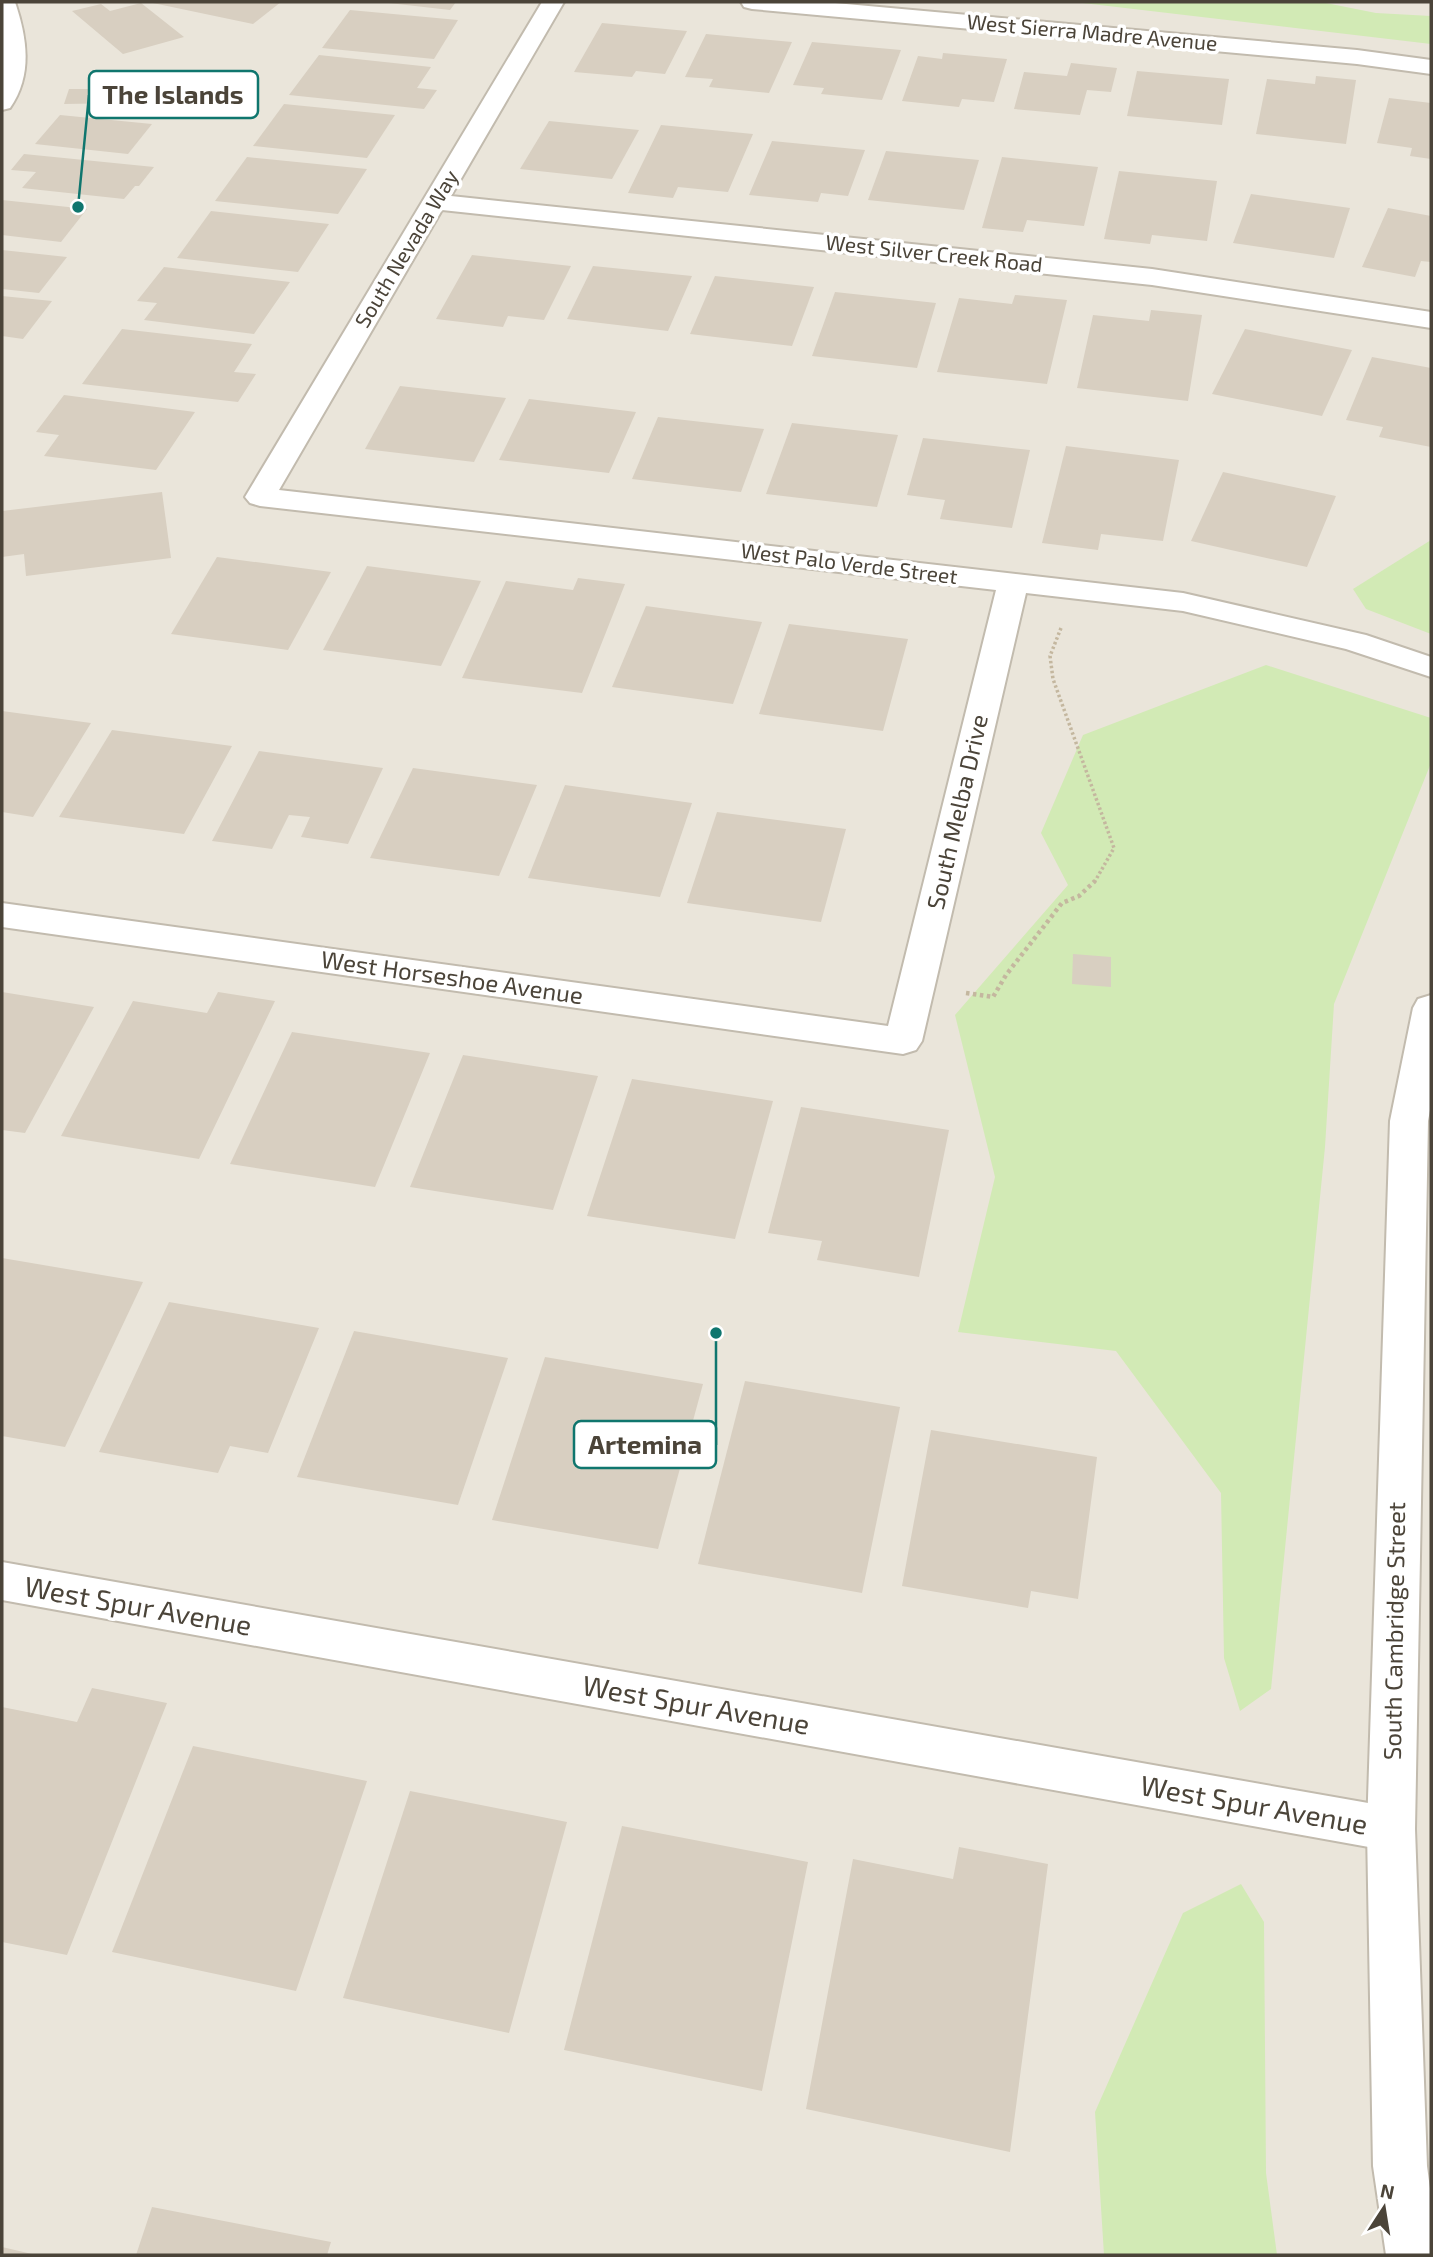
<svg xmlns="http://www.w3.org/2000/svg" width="1433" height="2257" font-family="'Exo 2',sans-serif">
<rect width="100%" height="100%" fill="#f6f3ec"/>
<rect fill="#eae5da" x="2" y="2" width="1429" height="2253"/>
<g fill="#d2eab5">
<path d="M1074,2H1321L1376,13L1431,16V44Z"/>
<path d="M1431,540V634L1366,609L1353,589Z"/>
<path d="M1266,665L1431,718V763L1334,1004L1325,1147L1271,1689L1240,1711L1224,1658L1221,1493L1116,1351L958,1332L995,1177L955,1015L1068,885L1041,833L1083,735Z"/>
<path d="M1241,1884L1264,1922L1266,2173L1277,2255H1104L1095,2112L1183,1913Z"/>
</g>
<g fill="#d8cfc1">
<path d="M148,2H281L253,24Z"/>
<path d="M380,2H456L450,10Z"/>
<path d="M141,3L184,37L123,54L72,11L101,4L110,11Z"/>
<path d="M350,10L458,20L434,59L322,48Z"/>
<path d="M602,23L687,31L665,74L636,71L632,77L574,72Z"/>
<path d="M706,34L792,42L769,93L709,87L713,79L685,77Z"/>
<path d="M812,42L901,50L882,100L821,94L824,88L793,85Z"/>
<path d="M943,53L1007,59L994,102L962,99L959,107L902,101L918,56L942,59Z"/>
<path d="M319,55L431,67L417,88L437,90L424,109L289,95Z"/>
<path d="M1071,63L1117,68L1111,92L1087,90L1080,115L1014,109L1024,72L1067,76Z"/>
<path d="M1137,71L1229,79L1222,125L1127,116Z"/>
<path d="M195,73L189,102L64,104L69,89H91L95,75Z"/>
<path d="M1316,76L1356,80L1346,144L1256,134L1267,79L1315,84Z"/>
<path d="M1389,98L1431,103V159L1410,156L1412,148L1377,143Z"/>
<path d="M284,104L395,115L367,158L253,146Z"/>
<path d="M60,115L152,124L128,154L35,144Z"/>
<path d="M549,121L639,130L612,179L520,169Z"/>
<path d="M661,125L753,134L728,192L678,187L673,198L628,193Z"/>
<path d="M772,141L865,150L848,196L821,193L818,202L749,195Z"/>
<path d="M886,151L979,160L964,210L868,200Z"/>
<path d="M24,154L154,167L139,186H135L124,199L22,188L36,172L11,170Z"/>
<path d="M247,157L367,169L338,214L215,201Z"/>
<path d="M1002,157L1098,167L1084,226L1027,220L1023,232L982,228Z"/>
<path d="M1119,171L1217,181L1207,241L1152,235L1150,244L1104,239Z"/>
<path d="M1251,194L1350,208L1334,258L1233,243Z"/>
<path d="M2,200L87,209L61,242L2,235Z"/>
<path d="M1388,208L1431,216V262L1421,261L1415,277L1362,267Z"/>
<path d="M211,211L329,224L298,272L177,258Z"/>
<path d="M2,250L67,257L39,293L2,289Z"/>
<path d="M472,255L571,266L544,320L508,316L503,327L436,319Z"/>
<path d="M593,266L692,276L668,331L567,319Z"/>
<path d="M164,267L290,282L254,334L144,320L157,303L137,301Z"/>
<path d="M715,276L814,287L792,346L690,334Z"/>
<path d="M835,292L936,303L917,368L812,356Z"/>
<path d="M1015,295L1067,300L1047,384L937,372L959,298L1012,304Z"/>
<path d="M2,296L52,301L23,339L2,336Z"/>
<path d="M1151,310L1202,315L1188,401L1077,388L1093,315L1149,321Z"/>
<path d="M122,329L252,344L234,372L256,374L238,402L82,384Z"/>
<path d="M1245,329L1352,350L1322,416L1212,394Z"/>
<path d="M1372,357L1431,368V447L1379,437L1383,427L1346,420Z"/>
<path d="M400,386L506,398L474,462L365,449Z"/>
<path d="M64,395L195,412L156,470L44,456L59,435L36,432Z"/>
<path d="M529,399L636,412L609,473L499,460Z"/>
<path d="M658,417L764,429L741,492L632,479Z"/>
<path d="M792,423L898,435L877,507L766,494Z"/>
<path d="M923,438L1030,450L1012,528L940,519L945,500L907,495Z"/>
<path d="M1066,446L1179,460L1163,541L1101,534L1098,550L1042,543Z"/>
<path d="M1223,472L1336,496L1307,567L1191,541Z"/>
<path d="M162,492L171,558L26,576L24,554L2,557V511Z"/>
<path d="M217,557L331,572L288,650L171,634Z"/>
<path d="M367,566L481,581L441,666L323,650Z"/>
<path d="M578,578L625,584L582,693L462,678L506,581L573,590Z"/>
<path d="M646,606L762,622L733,704L612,687Z"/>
<path d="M789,624L908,639L883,731L759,714Z"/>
<path d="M2,711L91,723L33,817L2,812Z"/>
<path d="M112,730L232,746L184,834L59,817Z"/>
<path d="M259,751L383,768L348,844L301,837L310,817L289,815L272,849L212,841Z"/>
<path d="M413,768L537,785L499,876L370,858Z"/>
<path d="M565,785L692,803L660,897L528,878Z"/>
<path d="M717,812L846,829L821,922L687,903Z"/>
<path d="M1073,954L1111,957V987L1072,984Z"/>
<path d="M2,992L94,1007L25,1133L2,1130Z"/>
<path d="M218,992L275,1001L199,1159L61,1136L133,1001L207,1013Z"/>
<path d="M292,1032L430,1053L375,1187L230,1164Z"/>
<path d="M463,1055L598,1076L553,1210L410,1187Z"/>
<path d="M632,1079L773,1101L735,1239L587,1216Z"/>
<path d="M801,1107L949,1130L919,1277L817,1260L822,1241L768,1233Z"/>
<path d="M2,1258L143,1282L65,1447L2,1436Z"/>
<path d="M169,1302L319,1328L268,1453L230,1446L218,1473L99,1452Z"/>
<path d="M354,1331L508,1358L458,1505L297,1477Z"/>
<path d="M545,1357L703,1384L658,1549L492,1520Z"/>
<path d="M745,1381L900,1407L862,1593L698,1564Z"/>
<path d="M931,1430L1097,1457L1078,1599L1031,1591L1028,1608L902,1586Z"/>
<path d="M92,1688L167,1703L67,1955L2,1942V1707L77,1722Z"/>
<path d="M193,1746L367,1781L296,1991L112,1952Z"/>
<path d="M410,1791L567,1822L509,2033L343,1998Z"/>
<path d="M622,1826L808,1862L762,2091L564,2050Z"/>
<path d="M959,1847L1048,1864L1010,2152L806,2109L853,1859L953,1879Z"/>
<path d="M152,2207L331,2242L327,2255H136Z"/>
<path d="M2,2247L32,2254V2255H2Z"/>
</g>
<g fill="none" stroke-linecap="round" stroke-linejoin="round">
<g stroke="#c2bbae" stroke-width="4">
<g id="minor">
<path d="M2,2H15C27,38 33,75 10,108L2,110Z"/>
<path d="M542,2H564L451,196L1152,269L1431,312V328L1152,285L442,210L279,490L1183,593L1366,635L1431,657V677L1346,649L1183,611L1026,593L922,1041L916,1050L903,1054L2,927V903L888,1026L996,590L260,506L250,503L245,497Z"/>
<path d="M741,2H824L1357,50L1431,60V74L1357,64L752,9L744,7Z"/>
<path d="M2,1562L1391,1807L1408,1813L1415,1829L1408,1845L1391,1851L2,1600Z"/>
</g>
</g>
<g stroke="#c2bbae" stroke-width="4">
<path id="tertiary" d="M1431,995V1105L1428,1121L1415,1829L1427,2166L1431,2196V2255H1386L1373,2166L1367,1829L1390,1121L1413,1008L1418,999Z"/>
</g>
<path stroke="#c4b79f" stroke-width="3.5" stroke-dasharray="2.5 2.5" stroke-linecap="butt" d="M1061,628L1050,656L1053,679L1114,848L1094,883"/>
<path stroke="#c4b79f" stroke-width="4.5" stroke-dasharray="3.5 3.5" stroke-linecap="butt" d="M966,993L993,997L1006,975L1062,903L1079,896L1095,881"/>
<use href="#minor" fill="#fff" fill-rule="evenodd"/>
<use href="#tertiary" fill="#fff" fill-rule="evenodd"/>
</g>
<g text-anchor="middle" stroke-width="7" stroke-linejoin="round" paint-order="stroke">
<g font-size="21" fill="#4b4439" stroke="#fff">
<text transform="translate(1092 33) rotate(5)" y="7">West Sierra Madre Avenue</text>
<text transform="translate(407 249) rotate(-59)" y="7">South Nevada Way</text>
<text transform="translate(934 254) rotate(6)" y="7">West Silver Creek Road</text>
<text transform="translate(849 564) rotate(7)" y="7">West Palo Verde Street</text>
</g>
<g font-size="24" fill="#4b4439" stroke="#fff">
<text transform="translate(958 812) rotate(-77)" y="8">South Melba Drive</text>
<text transform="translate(452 978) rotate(8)" y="8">West Horseshoe Avenue</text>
<text transform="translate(1395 1631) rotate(-89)" y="8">South Cambridge Street</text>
</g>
<g font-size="28" fill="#4b4439" stroke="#fff">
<text transform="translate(138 1606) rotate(10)" y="10">West Spur Avenue</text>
<text transform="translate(696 1705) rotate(10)" y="10">West Spur Avenue</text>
<text transform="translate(1254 1805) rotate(10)" y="10">West Spur Avenue</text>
</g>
</g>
<path fill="none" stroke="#0f766e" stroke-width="2.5" d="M78 207L89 95M716 1333L716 1445"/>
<g fill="#0f766e" stroke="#fff" stroke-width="2.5">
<circle cx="78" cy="207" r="7"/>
<circle cx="716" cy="1333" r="7"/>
</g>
<g fill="#fff" stroke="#0f766e" stroke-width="2.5">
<rect x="89" y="71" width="169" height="47" rx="7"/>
<rect x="574" y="1421" width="142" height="47" rx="7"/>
</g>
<g font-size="26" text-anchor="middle" font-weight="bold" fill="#4b4439">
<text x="173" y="104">The Islands</text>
<text x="645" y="1454">Artemina</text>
</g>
<rect width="1433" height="2257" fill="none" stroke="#4b4439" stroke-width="7"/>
<g transform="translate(1384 2208) rotate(12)" stroke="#ffffff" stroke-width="5" paint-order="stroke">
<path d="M0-5L12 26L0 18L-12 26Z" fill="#4b4439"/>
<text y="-10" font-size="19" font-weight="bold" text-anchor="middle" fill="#4b4439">N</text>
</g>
</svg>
